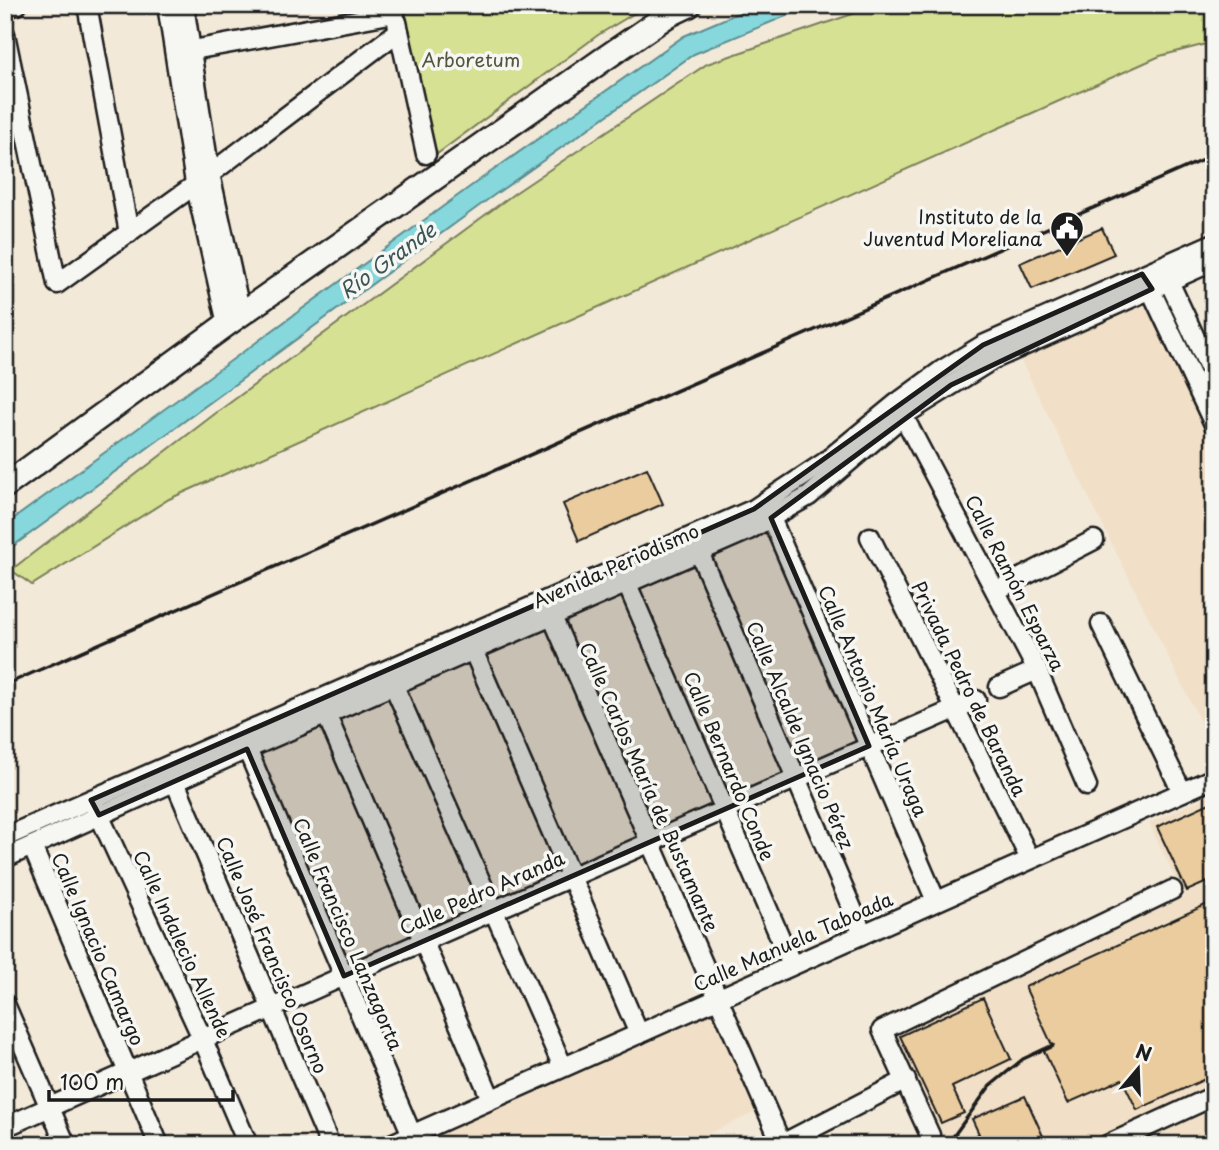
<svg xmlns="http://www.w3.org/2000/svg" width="1219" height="1150" font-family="'Playpen Sans',sans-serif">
<rect width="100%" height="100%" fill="#f3e9d9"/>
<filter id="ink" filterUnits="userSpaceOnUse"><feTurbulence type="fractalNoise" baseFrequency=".0143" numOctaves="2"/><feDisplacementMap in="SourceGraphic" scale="14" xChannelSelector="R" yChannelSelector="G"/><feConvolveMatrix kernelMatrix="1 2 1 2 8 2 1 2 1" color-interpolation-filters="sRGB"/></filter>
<g filter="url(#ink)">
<g fill="#f1e0c7">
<path d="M1147,295L1214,443V749L1017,353Z"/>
<path d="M1214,793V1145H939L944,1137L893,1033L1184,897L1149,823Z"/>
<path d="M715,1011L756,1112L684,1145H413Z"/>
</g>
<g fill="#d6e194" stroke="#797e58" stroke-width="2">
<path d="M404,5H648L598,35L433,157Z"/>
<path d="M898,5H1214V42L1160,56L169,499L32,585L11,570L216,413L515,193L707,64L864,10Z"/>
</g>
<path fill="#86d8dd" stroke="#5c8d90" stroke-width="2" d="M757,5H824L798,11L694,54L490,198L5,552V525L478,181L684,36Z"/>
<g fill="#ebcc9e" stroke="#1c1c1c" stroke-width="2">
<path d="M1102,228L1114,254L1032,289L1020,263Z"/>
<path d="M647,468L663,504L579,541L563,504Z"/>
<path d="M1214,801V879L1187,891L1157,827Z"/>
<path d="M1214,901V1075L1137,1110L1122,1079L1068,1103L1044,1051L1053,1047L1025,987Z"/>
<path d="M983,998L1011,1059L952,1087L964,1113L941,1123L900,1036Z"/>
<path d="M1025,1096L1047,1145H955L979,1134L972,1119Z"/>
</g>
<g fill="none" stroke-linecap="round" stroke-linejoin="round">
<g stroke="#1c1c1c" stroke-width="23">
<g id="minor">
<path d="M87,5L129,233"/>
<path d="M167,5L195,183L227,324"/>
<path d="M184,5L210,174L241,314"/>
<path d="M5,8L17,5"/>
<path d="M397,22L426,154"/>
<path d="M5,34L57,284L210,174L399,31"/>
<path d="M182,52L395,13"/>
<path d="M1165,273L1214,378"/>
<path d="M1146,280L1214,424"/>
<path d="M898,406L1037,670L1087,786"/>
<path d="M771,518L936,901"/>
<path d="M870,537L1030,859"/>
<path d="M699,552L863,934"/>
<path d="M627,584L792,965"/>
<path d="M997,590L1094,540"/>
<path d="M547,605L782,1145"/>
<path d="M1101,624L1182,792"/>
<path d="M473,650L639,1034"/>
<path d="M394,686L563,1067"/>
<path d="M999,687L1037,670"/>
<path d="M327,716L491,1099"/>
<path d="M247,749L412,1135"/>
<path d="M175,782L330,1145"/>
<path d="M95,806L203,1040L248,1145"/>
<path d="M5,837L754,509L825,462L897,403L942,370L983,345L1214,243"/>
<path d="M32,846L159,1145"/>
<path d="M5,858L247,749L749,530L809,496L904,415L992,360L1214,261"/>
<path d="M5,1004L66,1145"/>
<path d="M5,1127L344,976L976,700"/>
<path d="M782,1144L906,1080"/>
<path d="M389,1145L1214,778"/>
<path d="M926,1145L930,1135L882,1030L1172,890"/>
<path d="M1107,1145L1214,1096"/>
</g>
</g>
<g stroke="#1c1c1c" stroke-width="28">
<path id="major" d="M5,486L227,324L601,61L668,15L689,5"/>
</g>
<use href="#minor" stroke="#f6f6f2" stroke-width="18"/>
<use href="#major" stroke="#f6f6f2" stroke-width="23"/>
<g stroke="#1c1c1c" stroke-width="3.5">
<path d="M5,685L1214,155"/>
<path d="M947,1145L990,1086L1023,1059L1053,1045"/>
<path d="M1196,1145L1214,1137"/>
</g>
</g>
</g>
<path fill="#1c1c1c" fill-opacity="0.2" stroke="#1c1c1c" stroke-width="5" stroke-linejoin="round" d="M1142,274L1152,289L951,385L771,518L869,746L344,976L247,749L99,815L91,800L754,509L983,345Z"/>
<defs>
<g id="civic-pin" transform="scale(1.75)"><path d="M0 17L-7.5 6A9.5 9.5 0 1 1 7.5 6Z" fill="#1c1c1c" stroke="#f6f6f2"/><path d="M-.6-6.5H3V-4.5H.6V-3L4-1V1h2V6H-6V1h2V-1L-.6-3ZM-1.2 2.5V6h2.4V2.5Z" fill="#fff"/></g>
</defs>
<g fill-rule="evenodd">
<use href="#civic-pin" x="1067" y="228"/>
</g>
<g text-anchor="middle" stroke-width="7" stroke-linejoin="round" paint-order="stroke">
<g font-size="19" fill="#545740" stroke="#f6f6f2">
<text x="471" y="67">Arboretum</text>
</g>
<g font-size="19" fill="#1c1c1c" stroke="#f6f6f2" text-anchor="end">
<text x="1042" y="224">Instituto de la<tspan x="1042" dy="22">Juventud Moreliana</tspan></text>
</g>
<g font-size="19" fill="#1c1c1c" stroke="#f6f6f2">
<text transform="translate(616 566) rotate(-24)" y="7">Avenida Periodismo</text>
<text transform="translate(1015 583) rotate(63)" y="7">Calle Ramón Esparza</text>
<text transform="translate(969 689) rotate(64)" y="7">Privada Pedro de Baranda</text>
<text transform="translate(873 701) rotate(67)" y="7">Calle Antonio María Uraga</text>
<text transform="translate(800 735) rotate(67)" y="7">Calle Alcalde Ignacio Pérez</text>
<text transform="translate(729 766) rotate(67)" y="7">Calle Bernardo Conde</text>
<text transform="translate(649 787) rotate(66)" y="7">Calle Carlos María de Bustamante</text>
<text transform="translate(482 893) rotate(-24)" y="7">Calle Pedro Aranda</text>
<text transform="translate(348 934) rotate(67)" y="7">Calle Francisco Lanzagorta</text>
<text transform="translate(793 942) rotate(-24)" y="7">Calle Manuela Taboada</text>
<text transform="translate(182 944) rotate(65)" y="7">Calle Indalecio Allende</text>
<text transform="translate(98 949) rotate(67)" y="7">Calle Ignacio Camargo</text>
<text transform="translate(272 955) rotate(67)" y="7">Calle José Francisco Osorno</text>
</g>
<g font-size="21" font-style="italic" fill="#3c5456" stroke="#f6f6f2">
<text transform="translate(388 261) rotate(-36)" y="7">Río Grande</text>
</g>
</g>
<rect width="1219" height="1150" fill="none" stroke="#f6f6f2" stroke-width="28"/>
<rect x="14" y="14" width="1191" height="1122" fill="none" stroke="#1c1c1c" stroke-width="2.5" filter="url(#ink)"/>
<g transform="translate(1138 1069) rotate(19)" stroke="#f6f6f2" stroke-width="5" paint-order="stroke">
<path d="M0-5L12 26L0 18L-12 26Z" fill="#1c1c1c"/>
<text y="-10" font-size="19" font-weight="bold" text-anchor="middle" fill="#1c1c1c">N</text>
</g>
<path d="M49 1090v10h184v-10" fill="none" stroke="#1c1c1c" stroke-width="3.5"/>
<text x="60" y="1090" font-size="21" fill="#1c1c1c" stroke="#f6f6f2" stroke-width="5" paint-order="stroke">100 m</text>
</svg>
